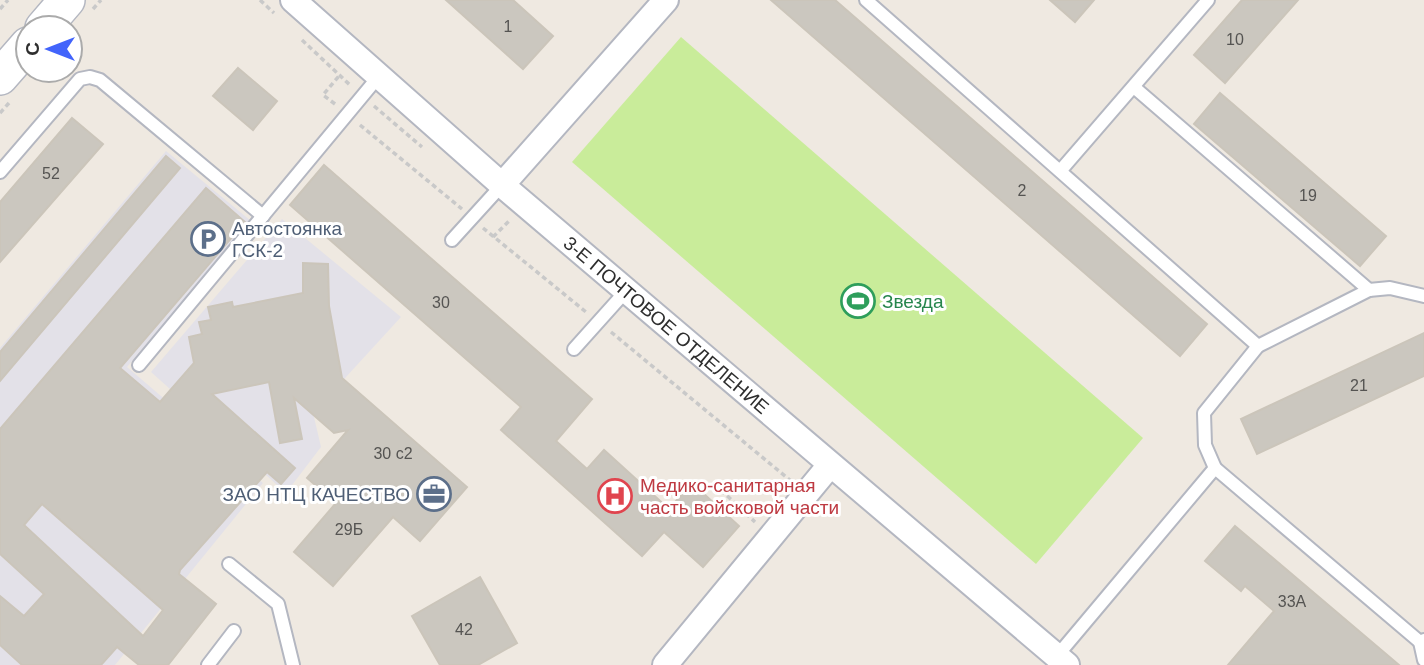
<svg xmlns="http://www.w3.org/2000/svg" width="1424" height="665" font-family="Helvetica,sans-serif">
<rect width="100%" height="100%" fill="#efe9e1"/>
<g fill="#e3e1e8">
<path d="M166,151L251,221L127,367L263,483L115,665H0V348Z"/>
<path d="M282,219L401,317L313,413L321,447L286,493L151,372Z"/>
</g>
<path fill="#c9ec9a" d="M681,37L1143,438L1036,564L572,162Z"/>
<g fill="#cbc7bf" stroke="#cbc5ba" stroke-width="2" fill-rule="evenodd">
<path d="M446,0H513L553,36L523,69Z"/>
<path d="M771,0H835L1207,324L1180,356Z"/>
<path d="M1050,0H1094L1075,22Z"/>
<path d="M1242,0H1298L1225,83L1194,55Z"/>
<path d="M238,68L277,101L253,130L213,96Z"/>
<path d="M1220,93L1386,236L1360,266L1194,124Z"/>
<path d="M72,118L103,144L0,262V202Z"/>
<path d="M166,156L180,168L0,381V352Z"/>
<path d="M324,165L592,399L556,441L587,469L604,450L669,509L692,483L739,526L703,567L664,532L642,556L501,430L521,407L290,205Z"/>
<path d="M206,188L245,222L120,368L160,402L194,363L189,337L202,334L199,322L211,320L208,307L232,302L233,307L303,293V263L328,264L329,306L342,378L467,487L420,541L393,517L333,586L294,552L336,503L307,478L348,430L334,433L294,398L302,439L280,443L269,382L212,394L295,468L281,484L267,472L180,570L179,574L216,604L168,665H139L117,647L101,665H22L0,645V596L24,616L44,594L0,554V429ZM42,504L163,610L143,636L24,525Z"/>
<path d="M1424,333V376L1257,454L1241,419Z"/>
<path d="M1235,526L1399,665H1228L1274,611L1245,586L1241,591L1205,561Z"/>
<path d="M480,577L517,643L478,665H440L412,616Z"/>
</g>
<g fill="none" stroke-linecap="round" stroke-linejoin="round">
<g stroke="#b4b7c1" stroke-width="16">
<g id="lane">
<path d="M866,0L1258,346L1204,413L1205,445L1215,468L1057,656"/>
<path d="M1135,88L1369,290"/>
<path d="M1061,170L1208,0"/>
<path d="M0,172L80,79L90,77L100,80L263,216"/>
<path d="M452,240L502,185"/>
<path d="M1258,346L1369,290L1390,288L1424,296"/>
<path d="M574,349L626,291"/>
<path d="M139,365L379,76"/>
<path d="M1215,468L1420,642L1424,640"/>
<path d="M229,564L278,604L293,665"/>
<path d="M1420,642L1424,660"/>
<path d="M208,665L234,631"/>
</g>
</g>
<g stroke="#b4b7c1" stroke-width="28">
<g id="street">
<path id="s1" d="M293,0L502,185L1067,665"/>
<path d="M502,185L666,0"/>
<path d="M665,665L830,465"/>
</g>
</g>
<g stroke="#b4b7c1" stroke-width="38">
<g id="secondary">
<path d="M43,28L67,0"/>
<path d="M0,77L28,45"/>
</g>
</g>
<g stroke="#c9c9c9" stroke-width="3.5" stroke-dasharray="5 3.5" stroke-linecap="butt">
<path d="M260,0L274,13"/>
<path d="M0,9L8,0"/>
<path d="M93,9L101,0"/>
<path d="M302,40L350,85"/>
<path d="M335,104L323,95L339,76"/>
<path d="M374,106L422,147"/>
<path d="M0,113L9,103"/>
<path d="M360,125L462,209"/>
<path d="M483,228L586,312"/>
<path d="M493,237L509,221"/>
<path d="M611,332L791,481"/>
<path d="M721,490L755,522"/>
</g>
<use href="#lane" stroke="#fff" stroke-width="12"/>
<use href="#street" stroke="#fff" stroke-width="24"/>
<use href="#secondary" stroke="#fff" stroke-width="35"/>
</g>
<defs>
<g id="parking-ring" transform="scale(1.75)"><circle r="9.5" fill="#fff" stroke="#5c6f8a" stroke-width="1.5"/><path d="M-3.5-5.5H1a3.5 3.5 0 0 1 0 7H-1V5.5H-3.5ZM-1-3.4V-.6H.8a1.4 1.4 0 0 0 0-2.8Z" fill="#5c6f8a"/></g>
<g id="stadium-ring" transform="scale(1.75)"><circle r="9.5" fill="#fff" stroke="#2e9e5b" stroke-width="1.5"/><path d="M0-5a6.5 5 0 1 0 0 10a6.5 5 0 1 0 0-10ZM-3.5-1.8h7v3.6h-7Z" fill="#2e9e5b"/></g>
<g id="office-ring" transform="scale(1.75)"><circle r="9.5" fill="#fff" stroke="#5c6f8a" stroke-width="1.5"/><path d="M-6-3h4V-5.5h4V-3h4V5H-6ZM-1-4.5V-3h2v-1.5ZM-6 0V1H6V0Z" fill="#5c6f8a"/></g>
<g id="hospital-ring" transform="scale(1.75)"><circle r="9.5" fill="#fff" stroke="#e0444e" stroke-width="1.5"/><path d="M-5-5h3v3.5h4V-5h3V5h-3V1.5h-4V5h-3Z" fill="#e0444e"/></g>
</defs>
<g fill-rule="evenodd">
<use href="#parking-ring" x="208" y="239"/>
<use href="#stadium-ring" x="858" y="301"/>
<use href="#office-ring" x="434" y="494"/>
<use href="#hospital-ring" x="615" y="496"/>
</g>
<g text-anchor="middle" stroke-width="6" stroke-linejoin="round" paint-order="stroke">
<g font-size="16" fill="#555452">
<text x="508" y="32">1</text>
<text x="1235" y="45">10</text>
<text x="51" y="179">52</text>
<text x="1022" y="196">2</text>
<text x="1308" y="201">19</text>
<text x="441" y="308">30</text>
<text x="1359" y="391">21</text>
<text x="393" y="459">30 с2</text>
<text x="349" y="535">29Б</text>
<text x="1292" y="607">33А</text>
<text x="464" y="635">42</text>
</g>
<g font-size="19" fill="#4e5e75" stroke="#fff" text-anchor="start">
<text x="232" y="235">Автостоянка<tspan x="232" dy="22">ГСК-2</tspan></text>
<text x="410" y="501" text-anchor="end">ЗАО НТЦ КАЧЕСТВО</text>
</g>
<g font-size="19" fill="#27864d" stroke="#fff" text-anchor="start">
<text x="882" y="308">Звезда</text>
</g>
<g font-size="19" fill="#2e2e2e" stroke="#fff">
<text dy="7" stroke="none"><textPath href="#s1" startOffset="495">3-Е ПОЧТОВОЕ ОТДЕЛЕНИЕ</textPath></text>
</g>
<g font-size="19" fill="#be3a42" stroke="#fff" text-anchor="start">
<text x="640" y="492">Медико-санитарная<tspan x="640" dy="22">часть войсковой части</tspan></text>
</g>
</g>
<g transform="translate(49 49) rotate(270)"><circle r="33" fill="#ffffff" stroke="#ababab" stroke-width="2"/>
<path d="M0-5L12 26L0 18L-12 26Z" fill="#4264fb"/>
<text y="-10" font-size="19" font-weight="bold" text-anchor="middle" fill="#2e2e2e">С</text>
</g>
</svg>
